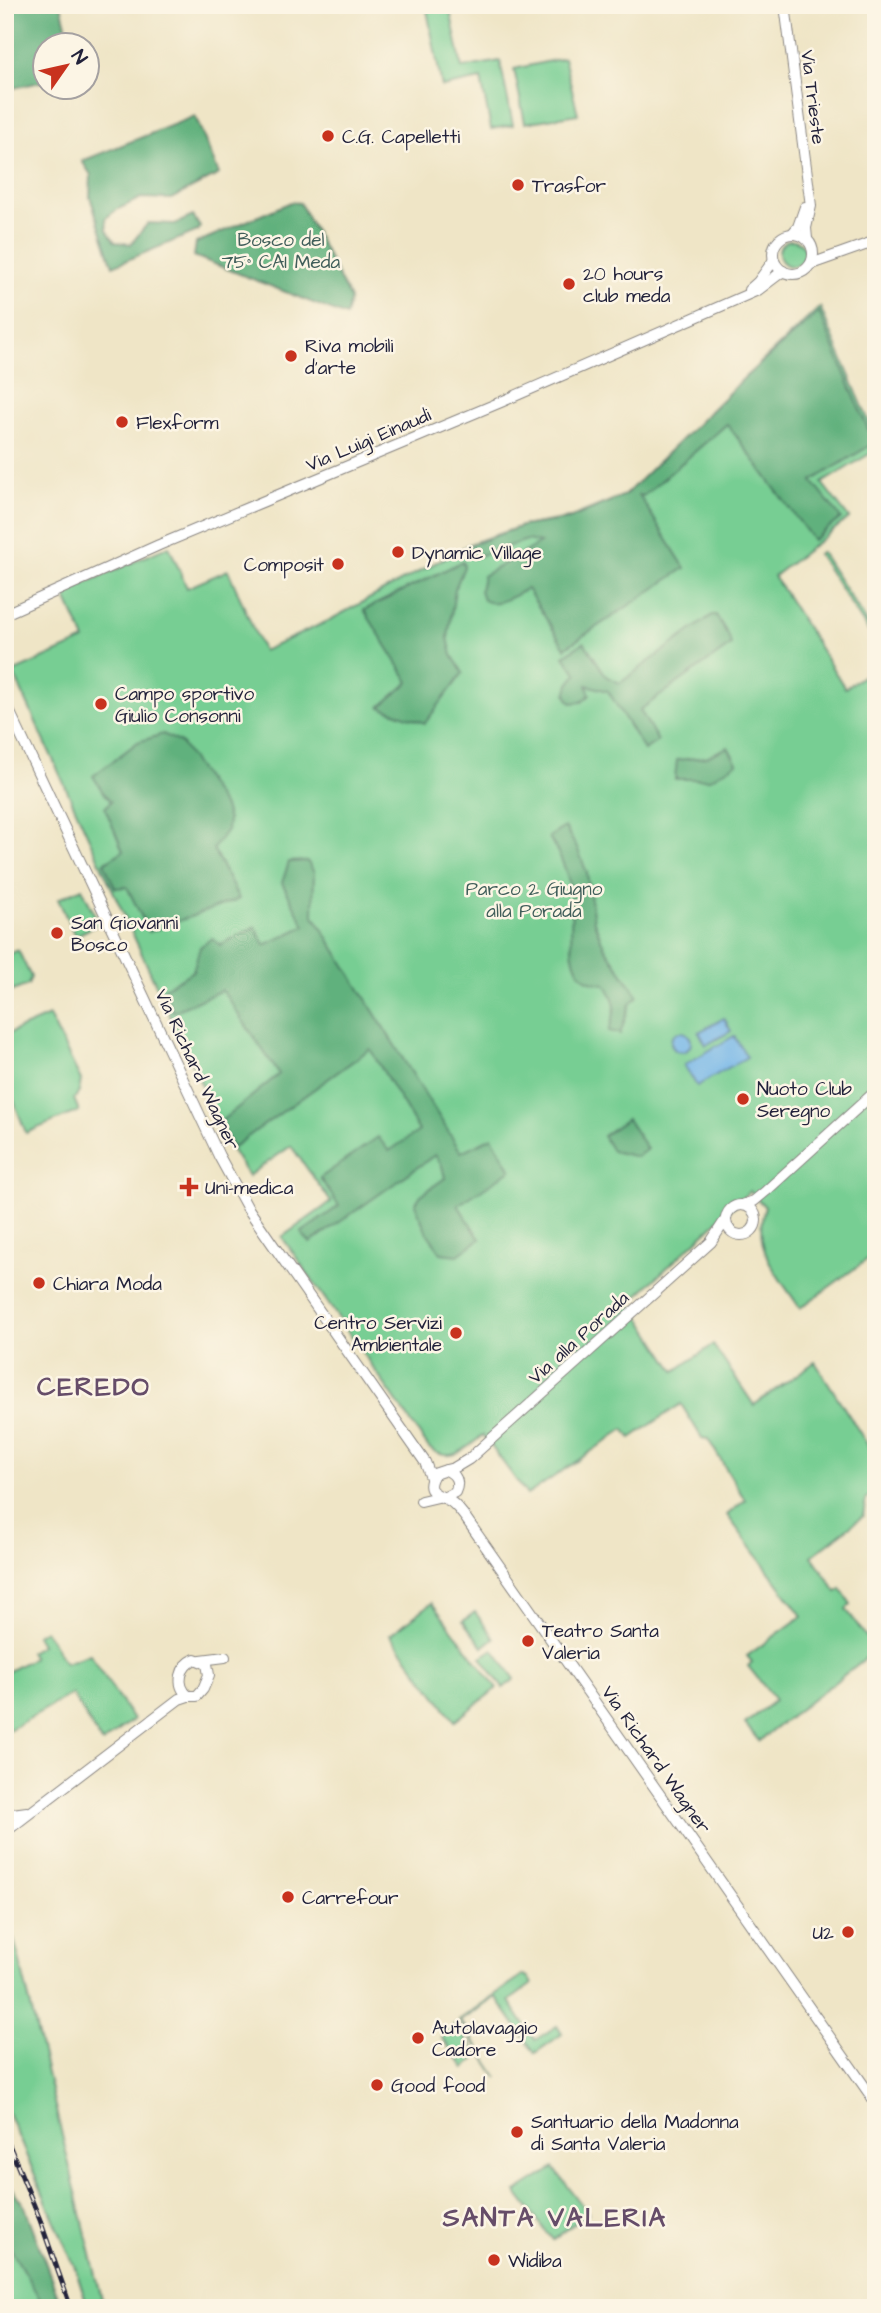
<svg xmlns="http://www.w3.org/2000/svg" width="881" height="2313" font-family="'Architects Daughter',sans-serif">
<rect width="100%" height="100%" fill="#fcf5e5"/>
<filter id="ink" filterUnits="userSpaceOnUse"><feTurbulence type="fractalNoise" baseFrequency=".0143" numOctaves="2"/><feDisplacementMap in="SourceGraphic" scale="14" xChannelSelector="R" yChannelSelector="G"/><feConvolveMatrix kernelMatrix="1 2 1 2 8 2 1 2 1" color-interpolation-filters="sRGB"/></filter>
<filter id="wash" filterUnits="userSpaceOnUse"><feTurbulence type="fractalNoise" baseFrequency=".00686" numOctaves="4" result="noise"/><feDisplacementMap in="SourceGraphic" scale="28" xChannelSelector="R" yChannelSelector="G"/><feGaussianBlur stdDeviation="1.57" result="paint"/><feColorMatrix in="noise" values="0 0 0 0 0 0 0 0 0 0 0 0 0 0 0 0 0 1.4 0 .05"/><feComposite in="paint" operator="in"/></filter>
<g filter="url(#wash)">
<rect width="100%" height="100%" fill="#efe5c6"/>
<g fill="#77ce93" stroke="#4c7867" stroke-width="2">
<path d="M426,5H449L462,68L500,61L513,125L491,129L481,79L442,87Z"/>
<path d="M564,58L578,114L525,123L514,69Z"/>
<circle cx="792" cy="253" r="13"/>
<path d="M820,307L876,438V450L822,483L849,518L774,576L845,688L876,667V1253L800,1308C778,1275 751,1249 765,1207L750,1191L630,1302L675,1371L713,1345L754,1405L815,1362L876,1458V1493L866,1499L863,1516L812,1556L837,1592L841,1589L851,1604L846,1609L876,1650L759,1741L745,1724L775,1700L748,1666L752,1662L747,1656L802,1616L727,1515L745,1500L708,1439L702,1438L681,1404L631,1438L624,1429L527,1495L483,1435C465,1449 451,1465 429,1448L282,1237L331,1202L291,1146L248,1176L231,1149L13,672L85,640L64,593L169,546L187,588L228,570L263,651L328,621L472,543L522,526L569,518L625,495L742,380Z"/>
<path d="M821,552L876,636V643L818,554Z"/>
<path d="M82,888L99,924L75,936L58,899Z"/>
<path d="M18,950L31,977L28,985L5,994V956Z"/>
<path d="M49,1016L81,1080L79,1092L74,1099L79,1111L26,1133L5,1078V1035Z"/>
<path d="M432,1603L497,1688L455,1721L390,1635Z"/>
<path d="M475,1612L494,1638L483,1647L463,1621Z"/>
<path d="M45,1630L65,1663L90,1654L133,1720L102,1743L72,1694L5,1732V1673L33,1658L29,1652L41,1645L36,1635Z"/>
<path d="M493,1649L515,1679L503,1688L481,1657Z"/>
<path d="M5,1911L18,1954L104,2308H88L76,2270L5,2106Z"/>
<path d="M523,1975L528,1977L532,1984L509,2001L535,2040L557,2026L562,2034L535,2053L496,1997L461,2021L498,2078L459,2020Z"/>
<path d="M456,2023L478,2057L465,2068L441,2037Z"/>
<path d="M554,2168L588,2213L553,2240L516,2192Z"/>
<path d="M5,2179L25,2207L62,2308H5Z"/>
</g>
<g fill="#61b17d" stroke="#426a5c" stroke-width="2">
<path d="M5,5H61L71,45L46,46L45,81L5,90Z"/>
<path d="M195,116L219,174L171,199L141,198L116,210L106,218L107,230L115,242L131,244L148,223L175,224L193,216L200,227L198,231L113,266L90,197L91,175L82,161Z"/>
<path d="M291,202L300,203L350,299L346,316L194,256L196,243Z"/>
<path d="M819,312L874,443L812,481L841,518L813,540L727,424L647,493L643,496L639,495L685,568L565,648L527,589C514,595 496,608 483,600L480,590L483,576L540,543L527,540L472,558L468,550L473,544L522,526L569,519L625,495L742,380Z"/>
<path d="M463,561L464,567L455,589L448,638L452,655L463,673L425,723L380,707L409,682L364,610Z"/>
<path d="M712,615H716L729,637L731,645L640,710L658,741L644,750L608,691L587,685L590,695L582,702L571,703L566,695L569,684L577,674L564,656L584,642L607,677L620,683Z"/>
<path d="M163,734L181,743L224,807L228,820L227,830L213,849L239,899L149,932L127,887L115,888L104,863L123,851L105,808L111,801L104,794L93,776L138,742Z"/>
<path d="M728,747L737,763L710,779H675L677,760L706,757Z"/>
<path d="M565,827L578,850L587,873L594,922L604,946L638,996L630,1004L620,1034L609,1031C616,1009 619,1005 605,984C599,983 590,983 585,978C564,963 574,915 571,893C568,871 560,856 549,837Z"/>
<path d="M307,861L314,872L313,914L461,1152L492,1137L511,1170L458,1205L480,1239L458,1255L441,1253L426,1231L415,1204L421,1195L445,1178L442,1166L435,1155L310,1243L301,1233L339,1206L320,1178L378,1137L389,1151L419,1131L370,1049L232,1148L220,1122L279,1074L222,990L173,1012L163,989L193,971L200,947L212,938L220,945L255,927L265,945L305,926L282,883L289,862Z"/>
<path d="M627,1119L647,1149L637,1157L612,1151L603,1136Z"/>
<path d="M5,2179L25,2207L62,2308H45L5,2239Z"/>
</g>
<g fill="#72b5e8" stroke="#4a6c92" stroke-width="2">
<path d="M724,1018L731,1031L706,1045L699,1032Z"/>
<circle cx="681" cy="1042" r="10"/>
<path d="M734,1036L747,1057L697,1086L684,1065Z"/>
</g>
</g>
<g filter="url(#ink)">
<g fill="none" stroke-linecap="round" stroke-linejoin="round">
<g stroke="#888480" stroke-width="12">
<g id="minor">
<path d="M785,5L811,206L806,228L807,239"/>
<circle cx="793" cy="254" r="20"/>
<path d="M792,234L798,227L805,207"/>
<path d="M811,264L876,241"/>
<path d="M749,290L758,282L774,260"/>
<path d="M5,614L159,545L501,402L758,290L783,271"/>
<path d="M5,702L219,1156L247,1207L271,1242L425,1462L431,1478"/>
<path d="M742,1205L754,1201L766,1191L876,1091"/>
<circle cx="741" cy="1220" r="15"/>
<path d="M446,1470L454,1468L469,1459L711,1242L726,1219"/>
<path d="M443,1498L455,1492C460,1482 456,1474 446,1470L434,1474C424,1492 435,1493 448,1500C455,1503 460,1511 465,1517L876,2103"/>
<path d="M421,1501L438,1497"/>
<path d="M195,1659L207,1664L209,1675L203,1689L197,1696H188C175,1684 180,1666 195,1659Z"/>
<path d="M201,1660L225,1657"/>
<path d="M5,1815L27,1812"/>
<path d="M5,1832L179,1699L188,1696"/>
</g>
</g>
<use href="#minor" stroke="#fff" stroke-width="10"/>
<g stroke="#22223b" stroke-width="5">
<path id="rail" d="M5,2135L40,2220L71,2308"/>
</g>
<use href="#rail" stroke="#fcf5e5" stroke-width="2.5" stroke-dasharray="8" stroke-linecap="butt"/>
</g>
</g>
<g fill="#c8321e" stroke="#fcf5e5" stroke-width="2.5">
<circle cx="328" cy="136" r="7"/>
<circle cx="518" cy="185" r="7"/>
<circle cx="569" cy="284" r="7"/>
<circle cx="291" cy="356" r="7"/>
<circle cx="122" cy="422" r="7"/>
<circle cx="398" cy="552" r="7"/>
<circle cx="338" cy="564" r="7"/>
<circle cx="101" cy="704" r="7"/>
<circle cx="57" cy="933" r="7"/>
<circle cx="743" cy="1099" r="7"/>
<path d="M185.5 1176.5h7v7h7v7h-7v7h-7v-7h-7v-7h7z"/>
<circle cx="39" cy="1283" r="7"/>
<circle cx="456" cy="1333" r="7"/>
<circle cx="528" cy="1641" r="7"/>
<circle cx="288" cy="1897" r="7"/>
<circle cx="848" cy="1932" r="7"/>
<circle cx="418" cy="2038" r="7"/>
<circle cx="377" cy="2085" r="7"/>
<circle cx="517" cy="2132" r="7"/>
<circle cx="494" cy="2260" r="7"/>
</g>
<g text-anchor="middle" stroke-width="5" stroke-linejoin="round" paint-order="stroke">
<g font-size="19" fill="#22223b" stroke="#fcf5e5">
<text transform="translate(814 97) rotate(83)" y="7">Via Trieste</text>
<text transform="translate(368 439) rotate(-23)" y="7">Via Luigi Einaudi</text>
<text transform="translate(198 1069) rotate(65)" y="7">Via Richard Wagner</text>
<text transform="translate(578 1337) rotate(-42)" y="7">Via alla Porada</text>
<text transform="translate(657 1759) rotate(55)" y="7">Via Richard Wagner</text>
</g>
<g font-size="19" fill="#22223b" stroke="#fcf5e5" text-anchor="start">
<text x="342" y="143">C.G. Capelletti</text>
<text x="532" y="192">Trasfor</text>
<text x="583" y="280">20 hours<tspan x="583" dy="22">club meda</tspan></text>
<text x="305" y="352">Riva mobili<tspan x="305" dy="22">d'arte</tspan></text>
<text x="136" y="429">Flexform</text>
<text x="412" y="559">Dynamic Village</text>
<text x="324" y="571" text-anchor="end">Composit</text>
<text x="115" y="700">Campo sportivo<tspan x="115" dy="22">Giulio Consonni</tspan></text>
<text x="71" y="929">San Giovanni<tspan x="71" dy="22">Bosco</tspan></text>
<text x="757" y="1095">Nuoto Club<tspan x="757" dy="22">Seregno</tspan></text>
<text x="205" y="1194">Uni-medica</text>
<text x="53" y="1290">Chiara Moda</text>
<text x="442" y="1329" text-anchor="end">Centro Servizi<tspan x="442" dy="22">Ambientale</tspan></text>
<text x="542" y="1637">Teatro Santa<tspan x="542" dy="22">Valeria</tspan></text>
<text x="302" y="1904">Carrefour</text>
<text x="834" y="1939" text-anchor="end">U2</text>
<text x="432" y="2034">Autolavaggio<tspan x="432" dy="22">Cadore</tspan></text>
<text x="391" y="2092">Good food</text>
<text x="531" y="2128">Santuario della Madonna<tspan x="531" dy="22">di Santa Valeria</tspan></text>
<text x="508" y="2267">Widiba</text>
</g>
<g font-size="19" fill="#405e5a" stroke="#fcf5e5">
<text x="281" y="246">Bosco del<tspan x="281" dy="22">75° CAI Meda</tspan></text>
<text x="534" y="895">Parco 2 Giugno<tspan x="534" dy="22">alla Porada</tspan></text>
</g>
<g font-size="26" font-weight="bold" letter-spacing="2" fill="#664d69" stroke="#fcf5e5">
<text x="94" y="1395">CEREDO</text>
<text x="555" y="2226">SANTA VALERIA</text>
</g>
</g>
<rect width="881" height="2313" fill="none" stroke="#fcf5e5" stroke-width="28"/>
<g transform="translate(66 66) rotate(56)"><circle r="33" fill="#fcf5e5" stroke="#a5a1a1" stroke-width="2"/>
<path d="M0-5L12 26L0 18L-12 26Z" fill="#c8321e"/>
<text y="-10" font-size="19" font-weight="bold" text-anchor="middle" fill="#22223b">N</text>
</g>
</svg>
